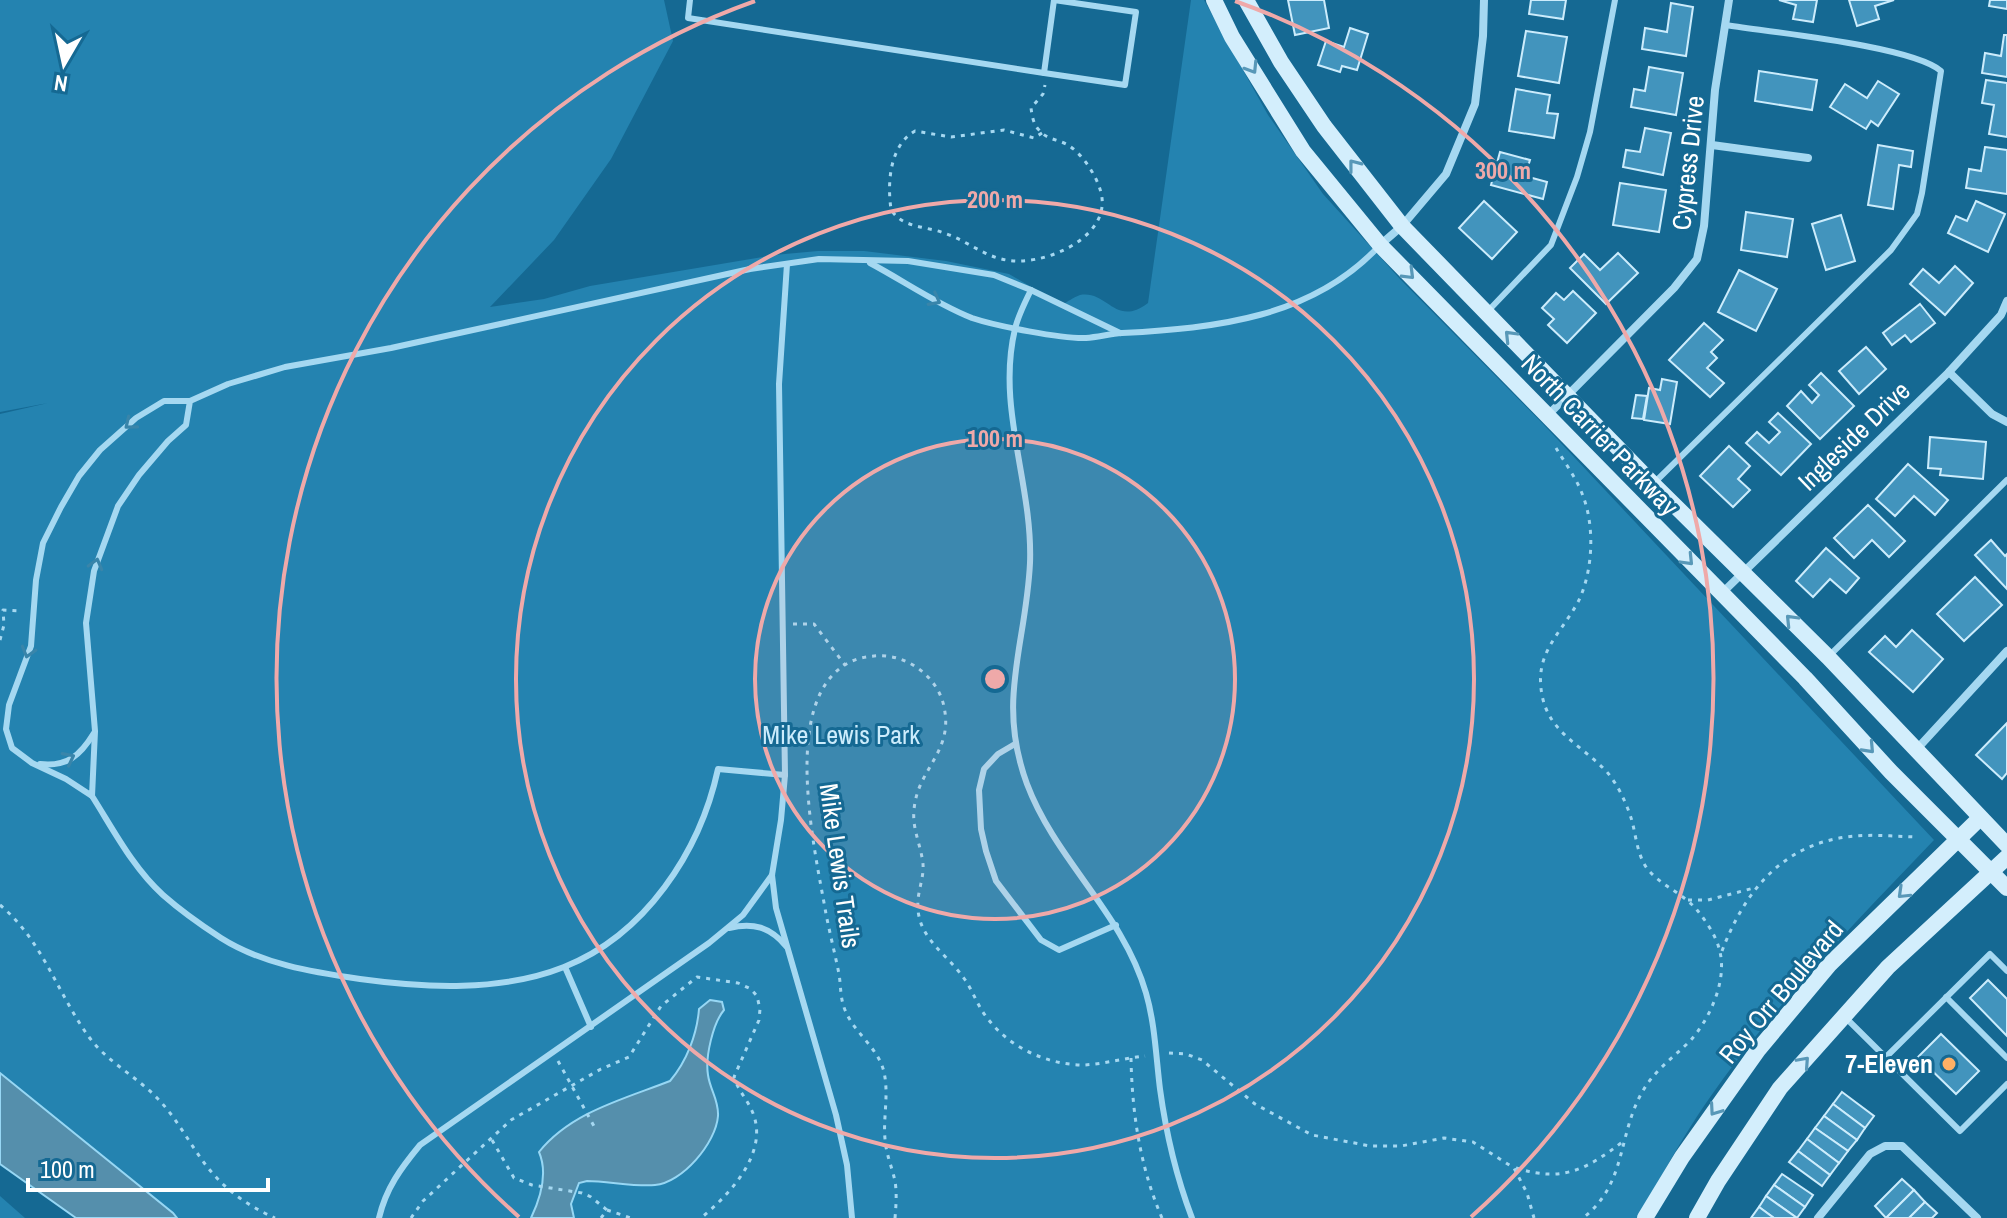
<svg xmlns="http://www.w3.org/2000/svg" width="2007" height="1218" font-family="'Archivo Narrow',sans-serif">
<rect width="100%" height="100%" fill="#156993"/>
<g fill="#2483b0">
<path d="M0,0H664L673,41L611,159L554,240L490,307L544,299L590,286L774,255L818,251H864L946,261L1009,274L1062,305C1067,302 1074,297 1080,295C1108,290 1115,328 1148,303L1191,0H1204L1268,115L1323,194L1400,279L1543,424L1934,840C1850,928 1763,1016 1696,1118C1675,1150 1657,1185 1637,1218H160L0,1086V414L48,403L0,412Z"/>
<path d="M0,1196L25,1218H0Z"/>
</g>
<g fill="#558fac" stroke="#97d7f4" stroke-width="2">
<path d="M710,1000L722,1002L724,1010C713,1023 705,1057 708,1075C710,1090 719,1100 718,1116C716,1143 682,1183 655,1185C636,1187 607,1181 587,1181L579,1183L571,1204L574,1218H531C541,1197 548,1173 539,1152C571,1112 624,1099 670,1081C687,1061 697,1034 699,1009Z"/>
<path d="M0,1073L173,1213L177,1218H76L0,1164Z"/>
</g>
<g fill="#4294bd" stroke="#ccecfc" stroke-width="2">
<path d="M1288,0H1324L1329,28L1295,35Z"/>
<path d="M1531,0H1566L1563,19L1529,14Z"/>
<path d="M1779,0H1817L1813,22L1793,19L1796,5Z"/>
<path d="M1849,0H1894L1875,6L1879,19L1857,26Z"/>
<path d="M1990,0H2007V9L1989,6Z"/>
<path d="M1671,3L1693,7L1686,56L1642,49L1645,28L1667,32Z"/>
<path d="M1350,28L1368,34L1357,70L1342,66L1340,72L1318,65L1326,41L1344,47Z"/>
<path d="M1526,31L1567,37L1559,83L1518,76Z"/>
<path d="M2004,35H2007V77L1982,73L1985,53L2001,56Z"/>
<path d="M1649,67L1683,73L1676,115L1631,107L1634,89L1645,91Z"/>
<path d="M1759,71L1817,80L1812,110L1755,101Z"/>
<path d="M1986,80L2007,83V137L1989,134L1994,105L1982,103Z"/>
<path d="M1878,81L1899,94L1878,126L1871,121L1866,129L1830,107L1845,84L1867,98Z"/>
<path d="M1516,89L1550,95L1547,113L1558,114L1554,138L1509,131Z"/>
<path d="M1645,128L1671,133L1663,175L1623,167L1626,150L1640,152Z"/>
<path d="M1878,145L1913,151L1911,167L1899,165L1893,209L1868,205Z"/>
<path d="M1985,147L2007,150V194L1966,188L1969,169L1981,171Z"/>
<path d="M1500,152L1530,160L1525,176L1547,182L1543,199L1491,185Z"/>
<path d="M1620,183L1666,190L1659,232L1613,225Z"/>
<path d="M1484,201L1517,232L1492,259L1459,228Z"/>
<path d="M1976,201L2005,214L1988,252L1948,233L1956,216L1967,221Z"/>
<path d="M1746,212L1793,219L1787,257L1741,250Z"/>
<path d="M1841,215L1855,261L1826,270L1812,224Z"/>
<path d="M1618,253L1638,273L1606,304L1570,268L1584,254L1600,270Z"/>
<path d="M1955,266L1973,283L1945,315L1910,284L1923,269L1939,283Z"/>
<path d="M1739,270L1777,289L1756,331L1718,312Z"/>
<path d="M1573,291L1596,313L1567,343L1548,325L1554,319L1542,308L1556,293L1564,300Z"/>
<path d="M1920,304L1935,323L1911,342L1905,335L1892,345L1883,333Z"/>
<path d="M1704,323L1723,340L1711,352L1717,358L1707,368L1724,383L1710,397L1669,360Z"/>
<path d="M1866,347L1886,369L1859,394L1839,371Z"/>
<path d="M1821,373L1854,406L1820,439L1787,406L1801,391L1812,403L1819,395L1809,385Z"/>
<path d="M1662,379L1677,382L1670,424L1644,420L1649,388L1660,390Z"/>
<path d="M1636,395L1647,396L1643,419L1632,418Z"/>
<path d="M1778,413L1811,444L1781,475L1746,443L1757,432L1769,443L1780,432L1769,422Z"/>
<path d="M1930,437L1986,442L1983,479L1940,475L1941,469L1928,468Z"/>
<path d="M1729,446L1750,466L1738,479L1750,490L1733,507L1700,476Z"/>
<path d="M1908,464L1948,500L1935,515L1914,496L1895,516L1876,499Z"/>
<path d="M1868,505L1905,541L1889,557L1872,540L1854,558L1834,538Z"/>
<path d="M1991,540L2005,556L2007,554V589L1975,555Z"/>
<path d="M1826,548L1859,578L1846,593L1830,579L1813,597L1796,581Z"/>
<path d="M1975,577L2002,605L1964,641L1937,614Z"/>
<path d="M1912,630L1943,659L1913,692L1869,652L1885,636L1896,647Z"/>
<path d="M2007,723V773L2002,779L1976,755Z"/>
<path d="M1988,980L2007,999V1036L1970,998Z"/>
<path d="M1941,1034L1979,1071L1956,1094L1918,1057Z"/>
<path d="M1842,1092L1874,1116L1865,1128L1833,1104Z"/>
<path d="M1833,1104L1865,1128L1857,1140L1824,1116Z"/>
<path d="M1824,1116L1857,1140L1848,1151L1815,1128Z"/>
<path d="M1815,1128L1848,1151L1839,1163L1807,1139Z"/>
<path d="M1807,1139L1839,1163L1830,1175L1798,1151Z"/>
<path d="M1798,1151L1830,1175L1822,1186L1789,1162Z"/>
<path d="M1782,1174L1813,1195L1805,1207L1774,1185Z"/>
<path d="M1902,1179L1914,1190L1886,1218L1875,1206Z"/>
<path d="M1774,1185L1805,1207L1797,1218L1766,1196Z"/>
<path d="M1914,1190L1925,1202L1909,1218H1886Z"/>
<path d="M1766,1196L1797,1218H1774L1759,1207Z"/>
<path d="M1925,1202L1937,1213L1932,1218H1909Z"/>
<path d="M1759,1207L1774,1218H1751Z"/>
</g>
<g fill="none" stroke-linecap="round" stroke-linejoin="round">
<g stroke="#a5d8f1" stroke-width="3" stroke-dasharray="4 6" stroke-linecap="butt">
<path d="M1042,133L1034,138L1004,130L951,137L915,131C890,145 887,182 891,209C901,228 926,226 944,233C966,240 983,256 1006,260C1039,267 1107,241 1102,198C1100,180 1082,152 1066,144C1056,139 1046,139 1039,130C1033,124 1032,115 1031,108L1043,94L1045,85"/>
<path d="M1556,448C1565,463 1577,479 1583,496C1595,527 1593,572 1578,602C1560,635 1534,653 1542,695C1549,733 1583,746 1607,772C1618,785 1627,804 1632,821C1636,836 1637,853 1646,867C1659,885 1683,893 1697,910C1706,921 1717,937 1720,952C1727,982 1709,1020 1690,1041C1674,1057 1656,1069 1644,1089C1617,1133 1628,1183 1583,1218"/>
<path d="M793,624H814L845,665"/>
<path d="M0,640L4,625L3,610L22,611"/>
<path d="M1688,900H1708L1754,888"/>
<path d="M0,905C43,941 57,993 89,1037C106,1061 136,1076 157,1098C180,1121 193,1152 215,1176C232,1195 253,1208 275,1218"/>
<path d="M1722,951C1742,898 1776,851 1835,839C1861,833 1889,836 1916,837"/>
<path d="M1169,1053L1186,1054L1202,1060L1255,1104L1312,1135L1370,1146H1401L1444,1138L1473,1142L1514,1168L1527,1193L1534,1218"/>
<path d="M1131,1058C1132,1113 1140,1167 1162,1218"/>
<path d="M558,1061L595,1128"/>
<path d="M492,1140L514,1178L532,1185L582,1193L591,1197L607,1210"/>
<path d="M1516,1168C1564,1183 1587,1169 1625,1140"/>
<path d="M411,1218L423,1201L511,1120L601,1069L629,1057L661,1006L697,977L738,983L751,989L757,996L760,1009L759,1020L734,1077C738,1091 749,1101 754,1116C767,1155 729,1195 701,1218"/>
<path d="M601,1218L607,1210L631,1218"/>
<path d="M895,1218C896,1206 897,1193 895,1181C892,1167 886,1154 885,1139C883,1117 889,1095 884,1072C878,1047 854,1033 845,1010C840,998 841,986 839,974C835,954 830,934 826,914C815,850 778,695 852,661C867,655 885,654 900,659C921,666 940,685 944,707C954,752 917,769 914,810C912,829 921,845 923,864C924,876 919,888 918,900C915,936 944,951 963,977C973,990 977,1006 988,1019C1010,1048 1048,1065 1084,1065C1104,1064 1125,1058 1145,1056"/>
</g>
<g stroke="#a5d8f1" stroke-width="6">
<path d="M690,0L688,18L1044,73"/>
<path d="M1054,0L1136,12L1125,85L1044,73Z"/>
<path d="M870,263C904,281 936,304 972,318C996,326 1062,339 1086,338C1098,337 1110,334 1122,333C1216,328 1313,318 1380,245"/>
<path d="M787,264L779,384L785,775L781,820L772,875L776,908L836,1115L847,1165L852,1218"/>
<path d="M1031,290C1025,302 1018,316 1015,329C996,408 1033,484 1030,563C1026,646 996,700 1027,784C1056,861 1123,913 1146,993C1155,1024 1156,1057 1160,1089C1166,1133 1176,1176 1192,1218"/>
<path d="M1489,310L1551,245L1577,177L1590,132L1615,0"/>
<path d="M190,401L186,425L168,441L139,475L118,506L94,571L86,623L95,731L92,796L66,779L32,763L12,748L6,729L9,705L31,646L36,580L43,543L61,507L79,476L100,450L136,418L164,401H190L228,384L285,367L391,348L750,269L819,259L908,261L994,275L1031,290L1120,333"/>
<path d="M1653,484L1891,250L1917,214L1922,193L1941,71C1912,46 1769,32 1725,25"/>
<path d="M1828,657L2007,480"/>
<path d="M1015,744L998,754L984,769L979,790L981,829L986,851L996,881L1041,940L1059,950L1116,925"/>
<path d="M40,764C67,767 80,756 94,733"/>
<path d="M92,796C113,829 133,868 163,895C180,910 201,925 221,938C262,964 312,972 360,979C425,988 501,992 564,967C645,935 700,852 718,769L785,775"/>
<path d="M729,928C753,922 770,927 786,946"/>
<path d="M565,967L591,1027"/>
<path d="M1946,997L2007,1058"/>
<path d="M1845,1017L1960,1131L2007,1084"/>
<path d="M1885,1058L1990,954L2007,971"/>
<path d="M379,1218C386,1188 401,1168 420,1145L709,943L743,915L772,875"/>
</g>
<g stroke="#a5d8f1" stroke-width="8">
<path d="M1712,145L1808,158"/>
<path d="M1380,245L1402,226L1446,174L1475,104L1483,36L1484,0"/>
<path d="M1949,372L1992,414L2007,422"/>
<path d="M1548,415L1674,288L1697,259L1704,226L1715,90L1729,0"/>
<path d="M1721,594L1949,372L2001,315L2007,301"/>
<path d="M1916,750L2007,651"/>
<path d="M1818,1218L1870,1154L1885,1146H1902L1977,1218"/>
</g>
<g stroke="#d3eefc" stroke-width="16">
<path d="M1214,0L1232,37L1303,151L1380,245L1805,678L1891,772L2007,888"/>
<path d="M1246,0L1281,62L1324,126L1402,226L1653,484L1828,657L2007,845"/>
<path d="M1645,1218L1682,1157L1758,1050L1829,965L1980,818"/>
<path d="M1697,1218L1718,1181L1780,1088L1888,967L2007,857"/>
</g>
</g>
<defs><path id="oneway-chevron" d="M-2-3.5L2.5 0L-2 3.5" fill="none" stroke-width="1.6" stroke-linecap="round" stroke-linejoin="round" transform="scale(2)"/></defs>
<g stroke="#5898b8">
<use href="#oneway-chevron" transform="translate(1252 68) rotate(58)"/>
<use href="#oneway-chevron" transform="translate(1354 165) rotate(-128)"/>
<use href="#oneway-chevron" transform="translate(1409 274) rotate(45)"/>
<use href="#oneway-chevron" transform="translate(1510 336) rotate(-134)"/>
<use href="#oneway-chevron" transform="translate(1688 560) rotate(46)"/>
<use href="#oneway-chevron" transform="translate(1791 620) rotate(-134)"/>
<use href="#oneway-chevron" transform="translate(1869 748) rotate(47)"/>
<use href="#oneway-chevron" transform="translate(1903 893) rotate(136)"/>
<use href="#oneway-chevron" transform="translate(1804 1062) rotate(-48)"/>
<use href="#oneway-chevron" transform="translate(1715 1110) rotate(125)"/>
</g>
<g stroke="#3985aa">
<use href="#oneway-chevron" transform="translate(935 300) rotate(28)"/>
<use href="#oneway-chevron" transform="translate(130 424) rotate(141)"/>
<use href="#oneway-chevron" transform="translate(96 564) rotate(-75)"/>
<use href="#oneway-chevron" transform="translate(28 652) rotate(106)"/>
<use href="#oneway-chevron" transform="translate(69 758) rotate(-27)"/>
</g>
<circle cx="995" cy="679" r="240" fill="#efa9a9" fill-opacity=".12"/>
<g fill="none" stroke="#efa9a9" stroke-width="4">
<circle cx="995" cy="679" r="240"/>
<circle cx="995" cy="679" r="479"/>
<path d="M519 1217A719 719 0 0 1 755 1M1235 1A719 719 0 0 1 1471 1217"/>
</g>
<circle fill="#ffb065" stroke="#156993" stroke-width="3" cx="1949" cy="1064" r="8"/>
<g text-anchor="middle" stroke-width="6" stroke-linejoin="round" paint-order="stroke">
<g font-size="26" fill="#fff" stroke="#156993">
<text transform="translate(1688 163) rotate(-84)" y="9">Cypress Drive</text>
<text transform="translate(1600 435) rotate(46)" y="9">North Carrier Parkway</text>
<text transform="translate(1854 436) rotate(-44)" y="9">Ingleside Drive</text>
<text transform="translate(840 866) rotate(82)" y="9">Mike Lewis Trails</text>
<text transform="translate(1781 992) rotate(-50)" y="9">Roy Orr Boulevard</text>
</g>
<g font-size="26" fill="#ccecfc" stroke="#156993">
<text x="841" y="744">Mike Lewis Park</text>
</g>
<g font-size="26" font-weight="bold" fill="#fff" stroke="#156993" text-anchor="end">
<text x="1933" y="1073">7-Eleven</text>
</g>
</g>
<circle cx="995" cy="679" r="12" fill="#efa9a9" stroke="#156993" stroke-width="4"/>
<g font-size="24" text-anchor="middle" font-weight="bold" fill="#efa9a9" stroke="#156993" stroke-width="6" stroke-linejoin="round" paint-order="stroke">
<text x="1503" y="179">300 m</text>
<text x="995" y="208">200 m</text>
<text x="995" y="447">100 m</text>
</g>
<g transform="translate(64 64) rotate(189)" stroke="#156993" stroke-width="6" paint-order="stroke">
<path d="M0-6L14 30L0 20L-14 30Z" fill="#ffffff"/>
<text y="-12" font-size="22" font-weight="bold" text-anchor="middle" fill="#ffffff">N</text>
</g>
<path d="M28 1178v12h240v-12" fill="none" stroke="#ffffff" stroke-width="4"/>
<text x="40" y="1178" font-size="24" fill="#ffffff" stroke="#156993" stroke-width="6" paint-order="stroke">100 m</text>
</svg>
